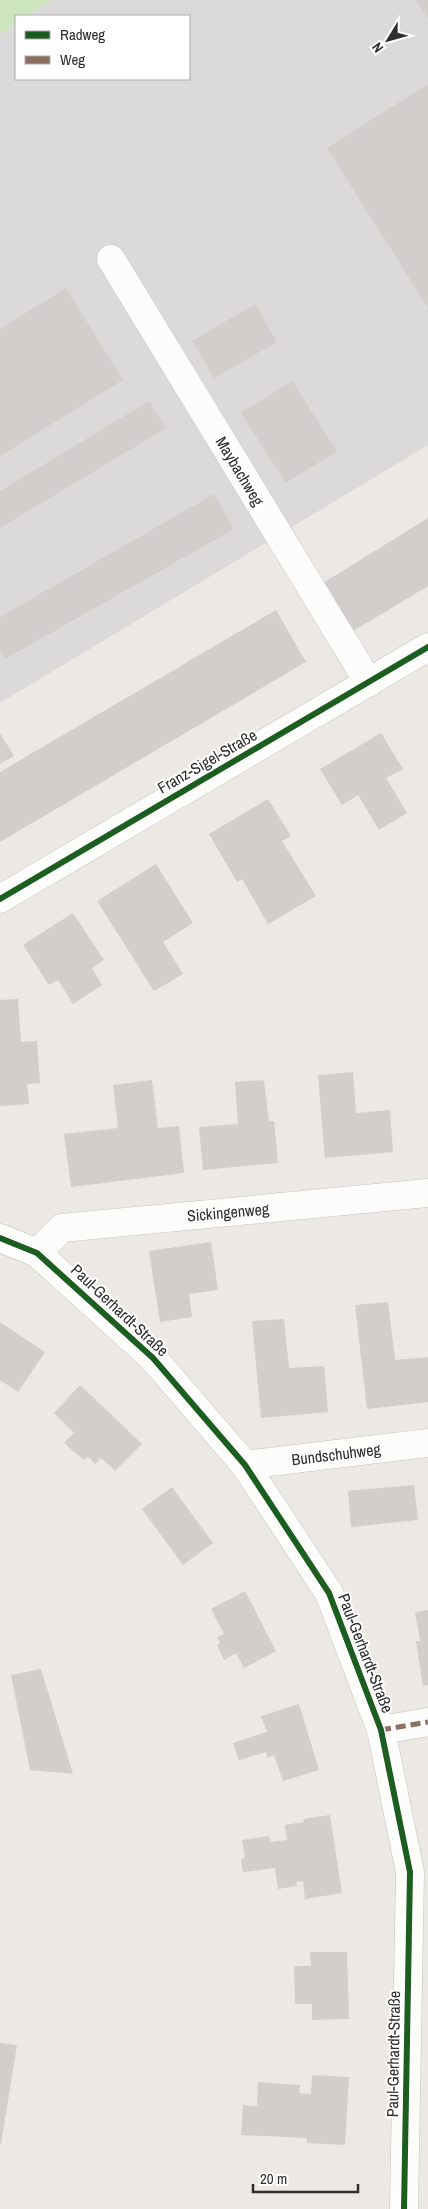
<svg xmlns="http://www.w3.org/2000/svg" width="428" height="2209" font-family="'Archivo Narrow',sans-serif">
<rect width="100%" height="100%" fill="#ece8e4"/>
<path fill="#dcd9db" d="M52,0H428V445L0,703V34L16,23V79H189V16H27Z"/>
<path fill="#cee6be" d="M0,0H52L27,16H16V23L0,34Z"/>
<g fill="#d1cecb">
<path d="M416,0H428V19Z"/>
<path d="M428,84V308L327,148Z"/>
<path d="M66,288L123,380L0,456V329Z"/>
<path d="M255,304L277,342L214,378L192,341Z"/>
<path d="M292,381L337,451L286,483L241,413Z"/>
<path d="M149,401L166,428L0,528V491Z"/>
<path d="M214,494L234,529L5,659L0,650V617Z"/>
<path d="M428,518V586L350,633L320,585Z"/>
<path d="M276,610L306,662L0,842V772Z"/>
<path d="M0,733L14,756L0,764Z"/>
<path d="M381,733L403,769L386,778L407,813L379,830L358,795L342,805L320,769Z"/>
<path d="M268,799L291,836L282,841L316,896L268,924L242,879L237,882L209,834Z"/>
<path d="M156,864L193,923L163,942L183,974L154,991L97,901Z"/>
<path d="M73,913L104,960L92,968L102,985L73,1004L58,980L49,985L23,945Z"/>
<path d="M18,999L21,1042L37,1041L40,1083L27,1084L29,1104L0,1106V1000Z"/>
<path d="M353,1072L356,1113L390,1110L393,1152L325,1158L318,1075Z"/>
<path d="M152,1080L158,1128L179,1126L184,1173L71,1187L64,1134L118,1128L113,1085Z"/>
<path d="M264,1080L269,1121H274L278,1163L203,1170L199,1127L238,1124L235,1082Z"/>
<path d="M211,1242L218,1290L189,1294L192,1317L160,1322L149,1251Z"/>
<path d="M388,1302L395,1360L428,1357V1402L367,1409L355,1305Z"/>
<path d="M284,1319L289,1368L324,1366L328,1412L261,1418L252,1321Z"/>
<path d="M0,1322L45,1352L18,1392L0,1380Z"/>
<path d="M80,1385L142,1444L115,1471L101,1458L95,1464L88,1456L84,1460L64,1443L74,1433L54,1413Z"/>
<path d="M414,1485L418,1520L351,1527L348,1491Z"/>
<path d="M172,1487L213,1543L183,1565L142,1509Z"/>
<path d="M245,1591L276,1651L244,1668L236,1653L224,1660L217,1645L220,1643L217,1637L224,1634L211,1609Z"/>
<path d="M428,1610V1685L423,1686L416,1641H420L415,1612Z"/>
<path d="M41,1669L73,1774L30,1770L11,1675Z"/>
<path d="M299,1704L319,1770L283,1781L274,1755L267,1758L266,1752L239,1760L233,1743L267,1732L261,1716Z"/>
<path d="M330,1815L342,1893L305,1899L303,1881L296,1882L297,1886L278,1889L275,1868L243,1872L241,1859L245,1858L242,1840L269,1836L271,1842L287,1840L285,1825L304,1822L303,1819Z"/>
<path d="M310,1952H347L349,2019L312,2020V2004H295L294,1966H311Z"/>
<path d="M0,2043L17,2045L1,2144H0Z"/>
<path d="M312,2075L349,2077L345,2145L307,2143V2138L241,2135L243,2105L257,2106L258,2082L300,2085L299,2093L311,2094Z"/>
</g>
<g fill="none" stroke-linecap="round" stroke-linejoin="round">
<g stroke="#c5c4c5" stroke-width="29">
<g id="minor">
<path d="M111,259L369,683"/>
<path d="M0,899L428,647"/>
<path d="M0,1238L37,1253L153,1358L245,1465L329,1593L381,1730L410,1872L404,2209"/>
<path d="M37,1253L62,1228L428,1193"/>
<path d="M245,1465L428,1443"/>
<path d="M381,1730L428,1722"/>
</g>
</g>
<use href="#minor" stroke="#fcfcfb" stroke-width="28"/>
<path stroke="#8d6e63" stroke-width="5" stroke-dasharray="10 5" stroke-linecap="butt" d="M381,1730L428,1722"/>
<g stroke="#fff" stroke-width="9">
<g id="cycleway">
<path d="M0,899L428,647"/>
<path d="M0,1238L37,1253L153,1358L245,1465L329,1593L381,1730L410,1872L404,2209"/>
</g>
</g>
<use href="#cycleway" stroke="#1b5e20" stroke-width="6"/>
</g>
<g text-anchor="middle" stroke-width="4" stroke-linejoin="round" paint-order="stroke">
<g font-size="16" fill="#2e2e2e" stroke="#fff">
<text transform="translate(240 471) rotate(59)" y="6">Maybachweg</text>
<text transform="translate(207 761) rotate(-30)" y="6">Franz-Sigel-Straße</text>
<text transform="translate(228 1212) rotate(-5)" y="6">Sickingenweg</text>
<text transform="translate(120 1310) rotate(43)" y="6">Paul-Gerhardt-Straße</text>
<text transform="translate(336 1454) rotate(-7)" y="6">Bundschuhweg</text>
<text transform="translate(366 1653) rotate(69)" y="6">Paul-Gerhardt-Straße</text>
<text transform="translate(393 2054) rotate(-89)" y="6">Paul-Gerhardt-Straße</text>
</g>
</g>
<rect x="15" y="15" width="175" height="65" fill="#ffffff" stroke="#ababab"/>
<rect x="25" y="31" width="25" height="8" fill="#1b5e20" stroke="#ababab"/>
<text x="60" y="40" font-size="15" fill="#2e2e2e">Radweg</text>
<rect x="25" y="56" width="25" height="8" fill="#8d6e63" stroke="#ababab"/>
<text x="60" y="65" font-size="15" fill="#2e2e2e">Weg</text>
<g transform="translate(388 40) rotate(233)" stroke="#ffffff" stroke-width="4" paint-order="stroke">
<path d="M0-4L9 19L0 12L-9 19Z" fill="#2e2e2e"/>
<text y="-8" font-size="14" font-weight="bold" text-anchor="middle" fill="#2e2e2e">N</text>
</g>
<path d="M253 2184v8h105v-8" fill="none" stroke="#2e2e2e" stroke-width="2.5"/>
<text x="260" y="2184" font-size="15" fill="#2e2e2e" stroke="#ffffff" stroke-width="4" paint-order="stroke">20 m</text>
</svg>
